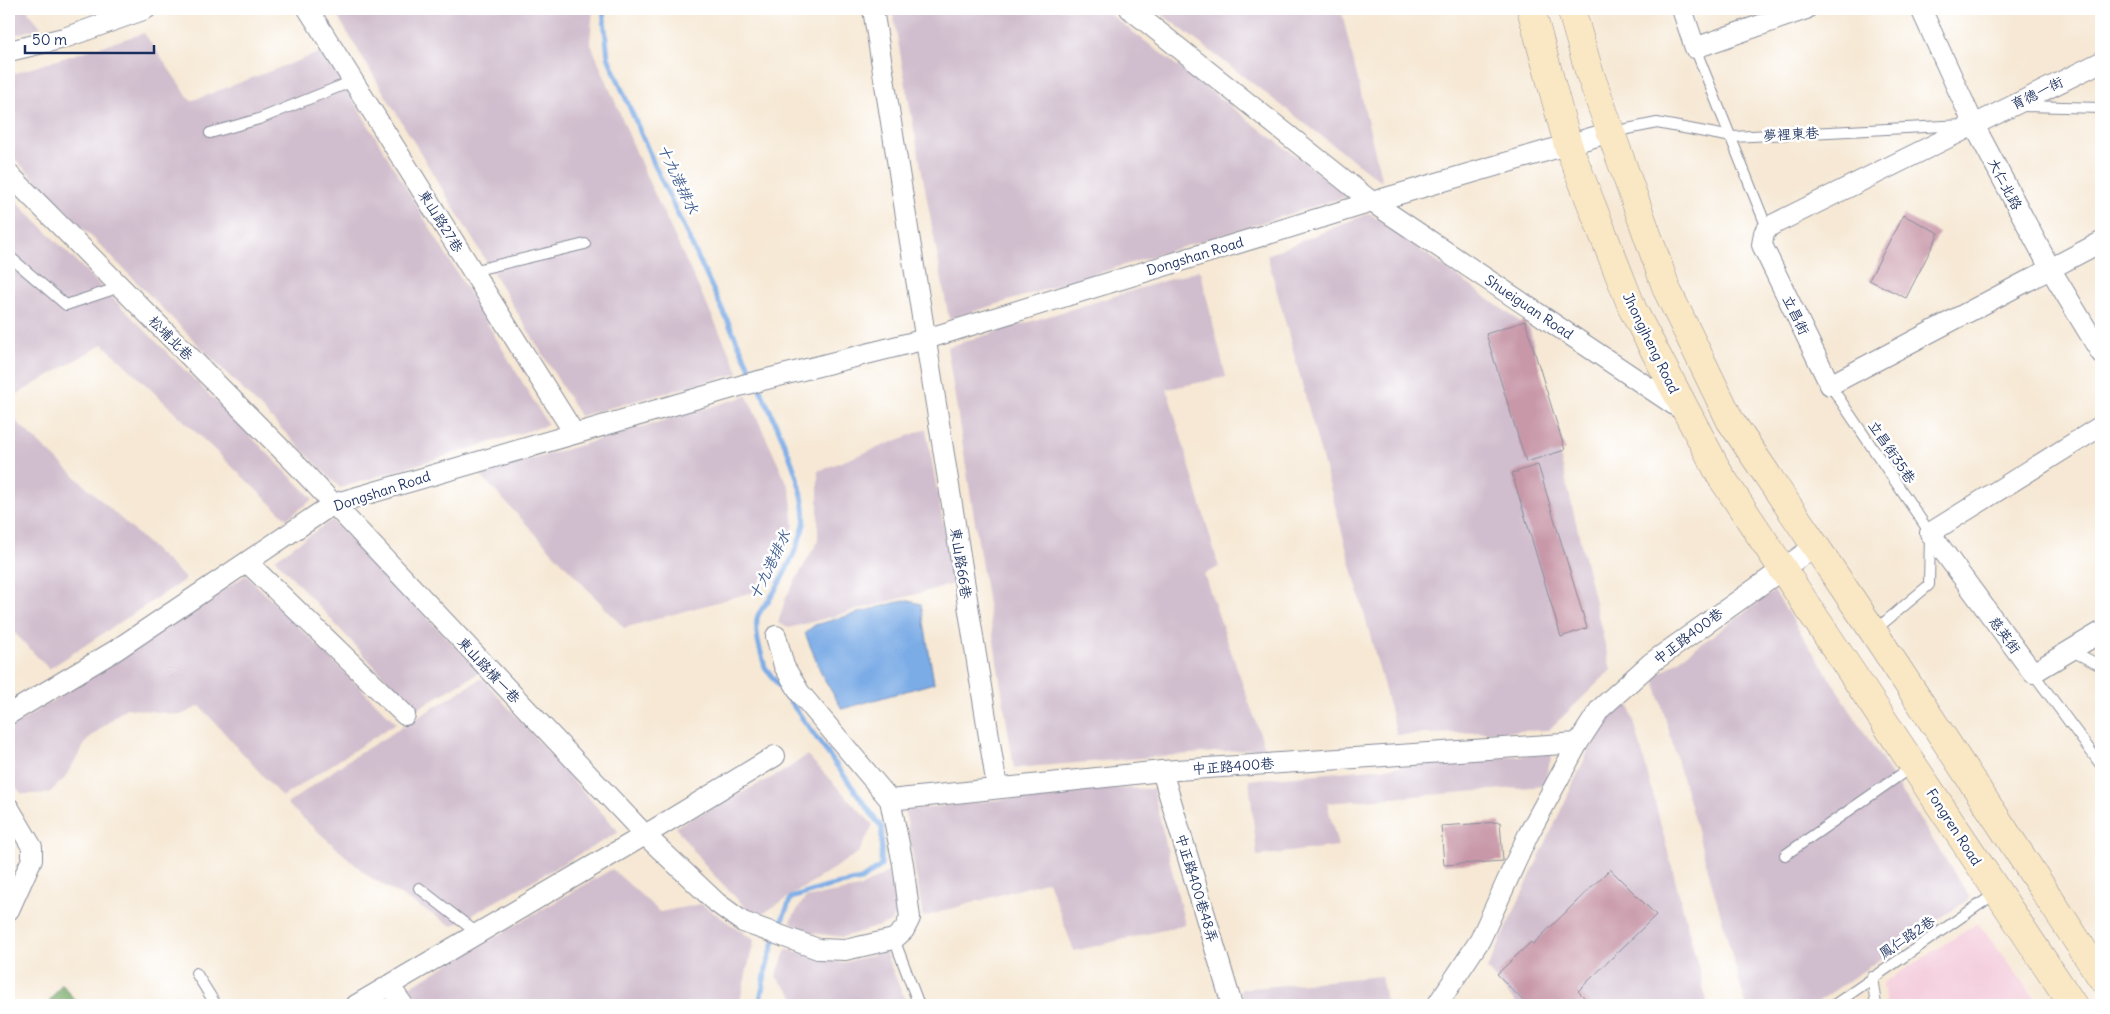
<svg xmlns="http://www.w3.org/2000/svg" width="2110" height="1014" font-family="Delius,'LXGW WenKai TC',sans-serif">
<rect width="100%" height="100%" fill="#fff"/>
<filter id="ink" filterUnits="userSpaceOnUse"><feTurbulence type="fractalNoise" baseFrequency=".02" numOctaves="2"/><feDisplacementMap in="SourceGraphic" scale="10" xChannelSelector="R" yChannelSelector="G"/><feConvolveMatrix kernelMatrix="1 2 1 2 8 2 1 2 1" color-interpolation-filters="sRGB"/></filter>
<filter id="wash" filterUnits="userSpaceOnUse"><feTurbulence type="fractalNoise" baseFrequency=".0096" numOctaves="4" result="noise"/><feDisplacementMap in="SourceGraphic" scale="20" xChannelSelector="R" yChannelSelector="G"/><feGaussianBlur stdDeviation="1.12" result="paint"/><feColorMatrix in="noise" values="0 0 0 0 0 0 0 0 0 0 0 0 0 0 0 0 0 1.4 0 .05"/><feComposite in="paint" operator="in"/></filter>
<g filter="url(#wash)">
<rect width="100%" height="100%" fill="#f6e8d4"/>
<path fill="#f4cfdd" d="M1978,923L2040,1005H1886L1883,983Z"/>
<g fill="#d0bdcd">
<path d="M9,9H26L41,27L9,37Z"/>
<path d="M363,9H593L590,42L647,178L739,373L580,416L338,17Z"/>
<path d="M892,9H1103L1348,196L949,319Z"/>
<path d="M1155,9H1341L1382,182Z"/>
<path d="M144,33L191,101L324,51L548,425L340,488L9,153V75Z"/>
<path d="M9,194L313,499L287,519L103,344L9,399Z"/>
<path d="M1369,213L1530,329L1611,670L1549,730L1397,735L1267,255Z"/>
<path d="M1200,270L1226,377L1167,389L1219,567L1204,574L1265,748L1014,768L947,347Z"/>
<path d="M747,396L790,490L794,526L753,592L624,628L480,475Z"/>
<path d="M9,415L186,579L49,669L9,627Z"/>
<path d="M926,429L954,584L789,628L778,623L786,597L818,541V471Z"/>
<path d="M332,520L480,672L415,710L275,559Z"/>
<path d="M246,575L396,723L282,797L200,706L181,715L126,708L88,739L64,779L48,794H22L9,780L11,728Z"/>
<path d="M1774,591L1970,898L1813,1005H1746L1654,678Z"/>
<path d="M482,678L619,832L452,926L368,876L287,804L347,761Z"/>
<path d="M1630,706L1708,1005H1518L1487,969L1586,756L1612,711Z"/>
<path d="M1552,753L1544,786L1327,803L1338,846L1257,856L1249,780Z"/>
<path d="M807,755L873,825L859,852L756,918L709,870L675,827L786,770Z"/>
<path d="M1109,788L1153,789L1185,925L1074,951L1048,881L923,917L905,810Z"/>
<path d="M612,869L660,912L701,904L754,940L739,1005H420L409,987Z"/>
<path d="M893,869L901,908L889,923L843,937L804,932L790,921L805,898L859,888Z"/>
<path d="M786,949L842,963L885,952L907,1005H802L776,977Z"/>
<path d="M1381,976L1387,1005H1245L1240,989Z"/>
</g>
<path fill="#74a864" stroke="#486c61" d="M62,984L79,1005H47Z"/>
<path fill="#7bace6" stroke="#4b6ea2" d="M905,600L921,604L934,683L842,709L822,675L805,633L815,625Z"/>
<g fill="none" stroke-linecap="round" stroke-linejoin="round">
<g stroke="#7bace6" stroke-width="5">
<path d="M603,9L608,57L655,166L754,377"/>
<path d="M758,385C772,415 810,492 804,524C799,546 783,578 771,597C767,604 758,611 757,619C755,636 761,652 765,667L882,828L881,866L861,880L830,886L791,898L778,930"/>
<path d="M759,1005L767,965L775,938"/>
</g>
</g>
<g id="blocks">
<g fill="#c897a8">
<path d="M1903,215L1939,233L1906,298L1869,280Z"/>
<path d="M1525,321L1565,450L1526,462L1486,334Z"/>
<path d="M1538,465L1587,628L1561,637L1512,473Z"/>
<path d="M1500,822L1503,861L1444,865L1441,826Z"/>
<path d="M1610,869L1656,915L1578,991L1592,1005H1527L1497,974L1531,942L1533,944Z"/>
</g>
</g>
</g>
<g filter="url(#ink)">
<use href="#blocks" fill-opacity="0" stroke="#888c99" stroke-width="1"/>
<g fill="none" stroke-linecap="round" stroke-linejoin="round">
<g stroke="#888c99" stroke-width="12">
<g id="service">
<path d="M1695,48L1767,228"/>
<path d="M2022,106L2101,108"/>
<path d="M1613,132L1657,123L1732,137L1963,125"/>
<path d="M210,133L259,119L353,81"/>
<path d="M9,256L66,305L120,287"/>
<path d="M472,271L585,244"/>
<path d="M1830,385L1930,533L1929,585L1875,630"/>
<path d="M2072,651L2101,666"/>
<path d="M2033,673L2101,765"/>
<path d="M1785,855L1913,766"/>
<path d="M419,888L477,933"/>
<path d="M894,939L919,1005"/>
<path d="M196,973L216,1005"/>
<path d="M1872,977L1876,1005"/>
<path d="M1834,1005L1996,893"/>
</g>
</g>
<g stroke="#888c99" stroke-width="22">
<g id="minor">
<path d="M308,9L574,433"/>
<path d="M873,9L997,787"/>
<path d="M1130,9L1372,202L1685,412"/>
<path d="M1682,9L1695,48L1806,9"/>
<path d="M1921,9L1974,125L2051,270L2101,353"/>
<path d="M9,51L64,38L146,9"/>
<path d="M2101,62L1770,226L1764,233L1762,245L1830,385L2101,242"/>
<path d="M9,174L295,463L645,835L717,903L743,922L818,949L845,950L894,939L904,930L910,918L903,864L890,800L800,693L784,666L776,636"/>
<path d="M2101,426L1930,533L2033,673L2101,632"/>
<path d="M248,563L405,715"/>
<path d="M9,714L116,650L333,504L743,385L926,339L1372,202L1611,132"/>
<path d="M1162,771L1232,1005"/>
<path d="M890,800L1162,771L1578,743"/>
<path d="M9,808L32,847V859L9,910"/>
<path d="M389,985L403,1005"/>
<path d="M356,1005L645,835L775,756"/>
<path d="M1437,1005L1480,940L1528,835L1578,743L1600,709L1651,663L1815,546"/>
</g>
</g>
<g stroke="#888c99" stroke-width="29">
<g id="secondary">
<path d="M1531,9L1568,145L1633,310L1720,475L2073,1005"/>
<path d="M1571,9L1589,71L1667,290L1730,420L1873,631L2101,977"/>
</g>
</g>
<use href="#service" stroke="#fff" stroke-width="10"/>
<use href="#minor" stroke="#fff" stroke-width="20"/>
<use href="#secondary" stroke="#fae7c3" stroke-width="28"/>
</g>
</g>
<g text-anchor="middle" stroke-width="5" stroke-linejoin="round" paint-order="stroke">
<g font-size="14" fill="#1b2f5e" stroke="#fff">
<text transform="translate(2037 93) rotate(-26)" y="5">育德一街</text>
<text transform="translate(1791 134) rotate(-3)" y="5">夢裡東巷</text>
<text transform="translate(2005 184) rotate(62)" y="5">大仁北路</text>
<text transform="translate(441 221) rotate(58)" y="5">東山路27巷</text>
<text transform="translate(1195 256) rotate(-17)" y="5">Dongshan Road</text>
<text transform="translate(1529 307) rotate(34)" y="5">Shueiguan Road</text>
<text transform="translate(1796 315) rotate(64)" y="5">立昌街</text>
<text transform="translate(171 338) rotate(45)" y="5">松埔北巷</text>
<text transform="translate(1651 343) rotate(64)" y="5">Jhongjheng Road</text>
<text transform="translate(1892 452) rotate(56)" y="5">立昌街35巷</text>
<text transform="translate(382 491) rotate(-18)" y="5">Dongshan Road</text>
<text transform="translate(961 563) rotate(81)" y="5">東山路66巷</text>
<text transform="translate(2005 635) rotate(54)" y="5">慈英街</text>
<text transform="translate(1688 636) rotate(-37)" y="5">中正路400巷</text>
<text transform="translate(489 670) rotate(47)" y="5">東山路橫一巷</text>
<text transform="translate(1233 766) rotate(-4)" y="5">中正路400巷</text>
<text transform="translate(1954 827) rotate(57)" y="5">Fongren Road</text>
<text transform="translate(1197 888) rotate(73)" y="5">中正路400巷48弄</text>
<text transform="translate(1907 937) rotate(-34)" y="5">鳳仁路2巷</text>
</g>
<g font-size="15" font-style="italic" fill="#3d5b8e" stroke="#fff">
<text transform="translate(678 179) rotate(65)" y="5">十九港排水</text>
<text transform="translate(770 565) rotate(-64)" y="5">十九港排水</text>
</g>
</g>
<rect width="2110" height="1014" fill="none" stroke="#fff" stroke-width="30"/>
<path d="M25 45v8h129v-8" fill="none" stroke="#1b2f5e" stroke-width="2.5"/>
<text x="32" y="45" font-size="15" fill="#1b2f5e" stroke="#ffffff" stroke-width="4" paint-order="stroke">50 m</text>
</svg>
